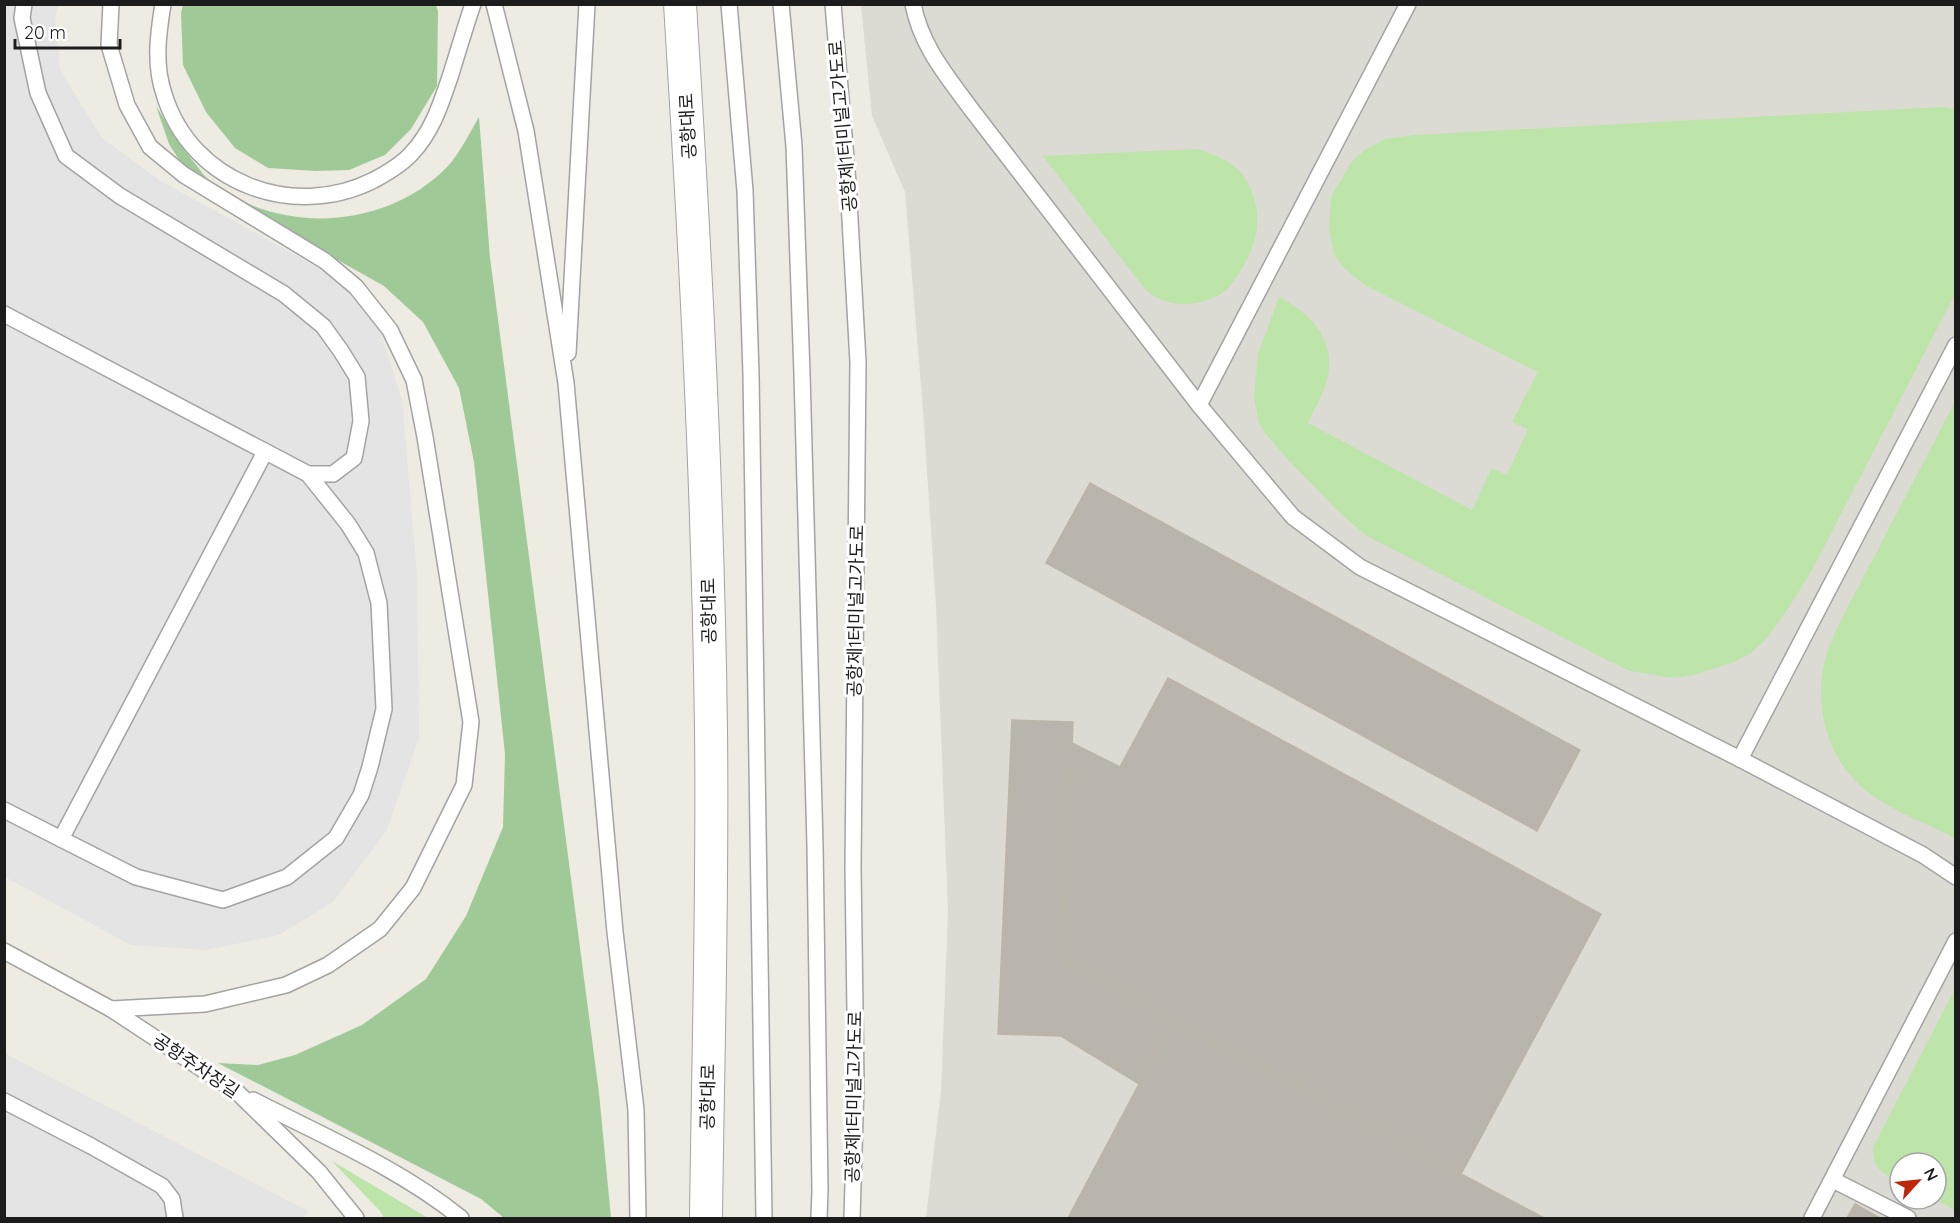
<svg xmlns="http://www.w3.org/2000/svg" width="1960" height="1223" font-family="Quicksand,'Noto Sans KR',sans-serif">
<rect width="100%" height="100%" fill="#edebe2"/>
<path fill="#dbdad3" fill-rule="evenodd" d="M861,5H1955V1218H926L941,1091L948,912L936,606L923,410L905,192L872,116ZM1900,1163H1936V1199H1900Z"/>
<g fill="#bde5aa">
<path d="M1941,107L1955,109V294L1810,574L1785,613L1768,637L1751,653L1734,662L1693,675L1673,678L1630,671L1599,656L1367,536L1342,515L1290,462L1265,433L1259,423L1254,398L1258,354L1279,297C1314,315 1338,343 1326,384C1322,398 1313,410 1308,423L1472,510L1492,468L1507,475L1528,429L1512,422L1538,372L1365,285L1345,269L1334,255L1329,229L1331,197L1352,161L1365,150L1385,139L1414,135Z"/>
<path d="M1198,149C1211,154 1224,158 1235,167C1242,172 1248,182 1251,190C1264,219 1256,247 1239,273C1235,278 1231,287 1225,291C1201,308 1166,310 1144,288L1043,156Z"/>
<path d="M1955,402V838C1927,824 1895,812 1869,793C1829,763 1813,709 1825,661C1828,646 1836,632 1842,618Z"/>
<path d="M1955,989L1956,1210H1955L1934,1199H1936V1163H1900V1182C1881,1172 1873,1170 1873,1147Z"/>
<path d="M332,1161L428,1218H384L380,1211Z"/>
</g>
<g fill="#9fca98">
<path d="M183,5H436L438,11L437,86L411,129L385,155L349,170L316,171L268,168L235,148L206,112L183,65L181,13Z"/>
<path d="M156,106C169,127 181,147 197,166C201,171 204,176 209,180C276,236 386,230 447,167C459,155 470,132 479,117L490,258L599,1093L611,1218H504L481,1199L218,1063L258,1065L295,1055L362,1025L426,979L466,916L503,827L505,754L474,462L459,388L423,322L384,286L190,177L169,144Z"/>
</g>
<g fill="#e4e4e4">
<path d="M4,5H58L55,21L60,70L102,138L161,181L303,259L351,290L379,328L402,400L417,575L419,738L387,830L333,902L279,935L206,950L131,945L5,877Z"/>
<path d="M4,1053L308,1211L304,1218H5Z"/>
</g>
<g fill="#b9b4ac" stroke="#beb4a5" stroke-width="1.5">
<path d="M1090,483L1580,750L1537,831L1046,563Z"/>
<path d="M1168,678L1601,914L1461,1174L1173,1020L1063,957L1072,743L1120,767Z"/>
<path d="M1012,720L1073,722L1063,957L1173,1020L1139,1084L1061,1036L998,1034Z"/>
<path d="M1173,1020L1461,1174L1544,1218H1068Z"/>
<path d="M1855,1204L1880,1218H1847Z"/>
</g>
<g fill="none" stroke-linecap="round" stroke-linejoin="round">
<g stroke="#a3a3a3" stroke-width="18">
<g id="service">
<path d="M24,4L22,18L38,93L66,156L120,196L284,294L323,326L341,351L357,377L361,421L354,458L333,474H308"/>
<path d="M111,4L109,45L127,105L150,147L184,175L325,261L356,287L390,330L414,380L425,437L471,722L464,785L413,888L380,929L328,965L286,985L205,1004L111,1009"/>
<path d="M163,4C158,35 154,64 164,94C191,183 293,221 374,180C387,173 401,165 411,154C433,131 441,103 451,74C458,51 465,28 473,4"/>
<path d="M494,4L526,131L566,383L615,932L636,1110L638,1218"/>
<path d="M729,4L745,191L751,374L764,1218"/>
<path d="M781,4L794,146L802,374L815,845L820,1191L819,1218"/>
<path d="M833,4L848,183L858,362L853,868L856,1083L852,1218"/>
<path d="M913,4C921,46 947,76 971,109L1199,405L1293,517L1360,567L1740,759L1923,855L1956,877"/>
<path d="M4,314L308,474L348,524L366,553L379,603L384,709L370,767L361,795L336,838L287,877L223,900L136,877L4,810"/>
<path d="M568,353L587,4"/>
<path d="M1199,405L1408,4"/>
<path d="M1740,759L1956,345"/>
<path d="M61,839L265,452"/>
<path d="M4,951L111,1009L237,1092L319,1172L356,1218"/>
<path d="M253,1100C323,1136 399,1168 461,1218"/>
<path d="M4,1101L91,1146L162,1186L172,1199L175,1218"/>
<path d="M1833,1180L1908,1218"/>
<path d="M1812,1218L1956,941"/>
</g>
</g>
<g stroke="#a3a3a3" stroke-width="34">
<path id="minor" d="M680,4C695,246 708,488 711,730C713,893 708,1056 706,1218"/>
</g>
<use href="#service" stroke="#fff" stroke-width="15"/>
<use href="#minor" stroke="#fff" stroke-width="32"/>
</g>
<g text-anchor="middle" stroke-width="6" stroke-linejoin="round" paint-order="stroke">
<g font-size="18" fill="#1c1c1c" stroke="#fff">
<text transform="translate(688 126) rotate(-93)" y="6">공항대로</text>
<text transform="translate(843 126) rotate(-95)" y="6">공항제1터미널고가도로</text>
<text transform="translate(709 611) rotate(-91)" y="6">공항대로</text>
<text transform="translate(856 611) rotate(-89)" y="6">공항제1터미널고가도로</text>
<text transform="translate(196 1066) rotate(34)" y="6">공항주차장길</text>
<text transform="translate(708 1097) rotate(-89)" y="6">공항대로</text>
<text transform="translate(854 1097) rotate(-89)" y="6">공항제1터미널고가도로</text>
</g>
</g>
<rect width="1960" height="1223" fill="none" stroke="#1c1c1c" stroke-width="12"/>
<g transform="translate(1918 1181) rotate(63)"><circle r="28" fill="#ffffff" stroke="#a4a4a4" stroke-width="1.5"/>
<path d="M0-4.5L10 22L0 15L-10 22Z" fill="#bd280a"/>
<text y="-9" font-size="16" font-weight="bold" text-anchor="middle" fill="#1c1c1c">N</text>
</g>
<path d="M15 39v9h105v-9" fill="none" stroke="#1c1c1c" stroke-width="3"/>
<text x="24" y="39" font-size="18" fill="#1c1c1c" stroke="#ffffff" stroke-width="4.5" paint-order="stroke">20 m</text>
</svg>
